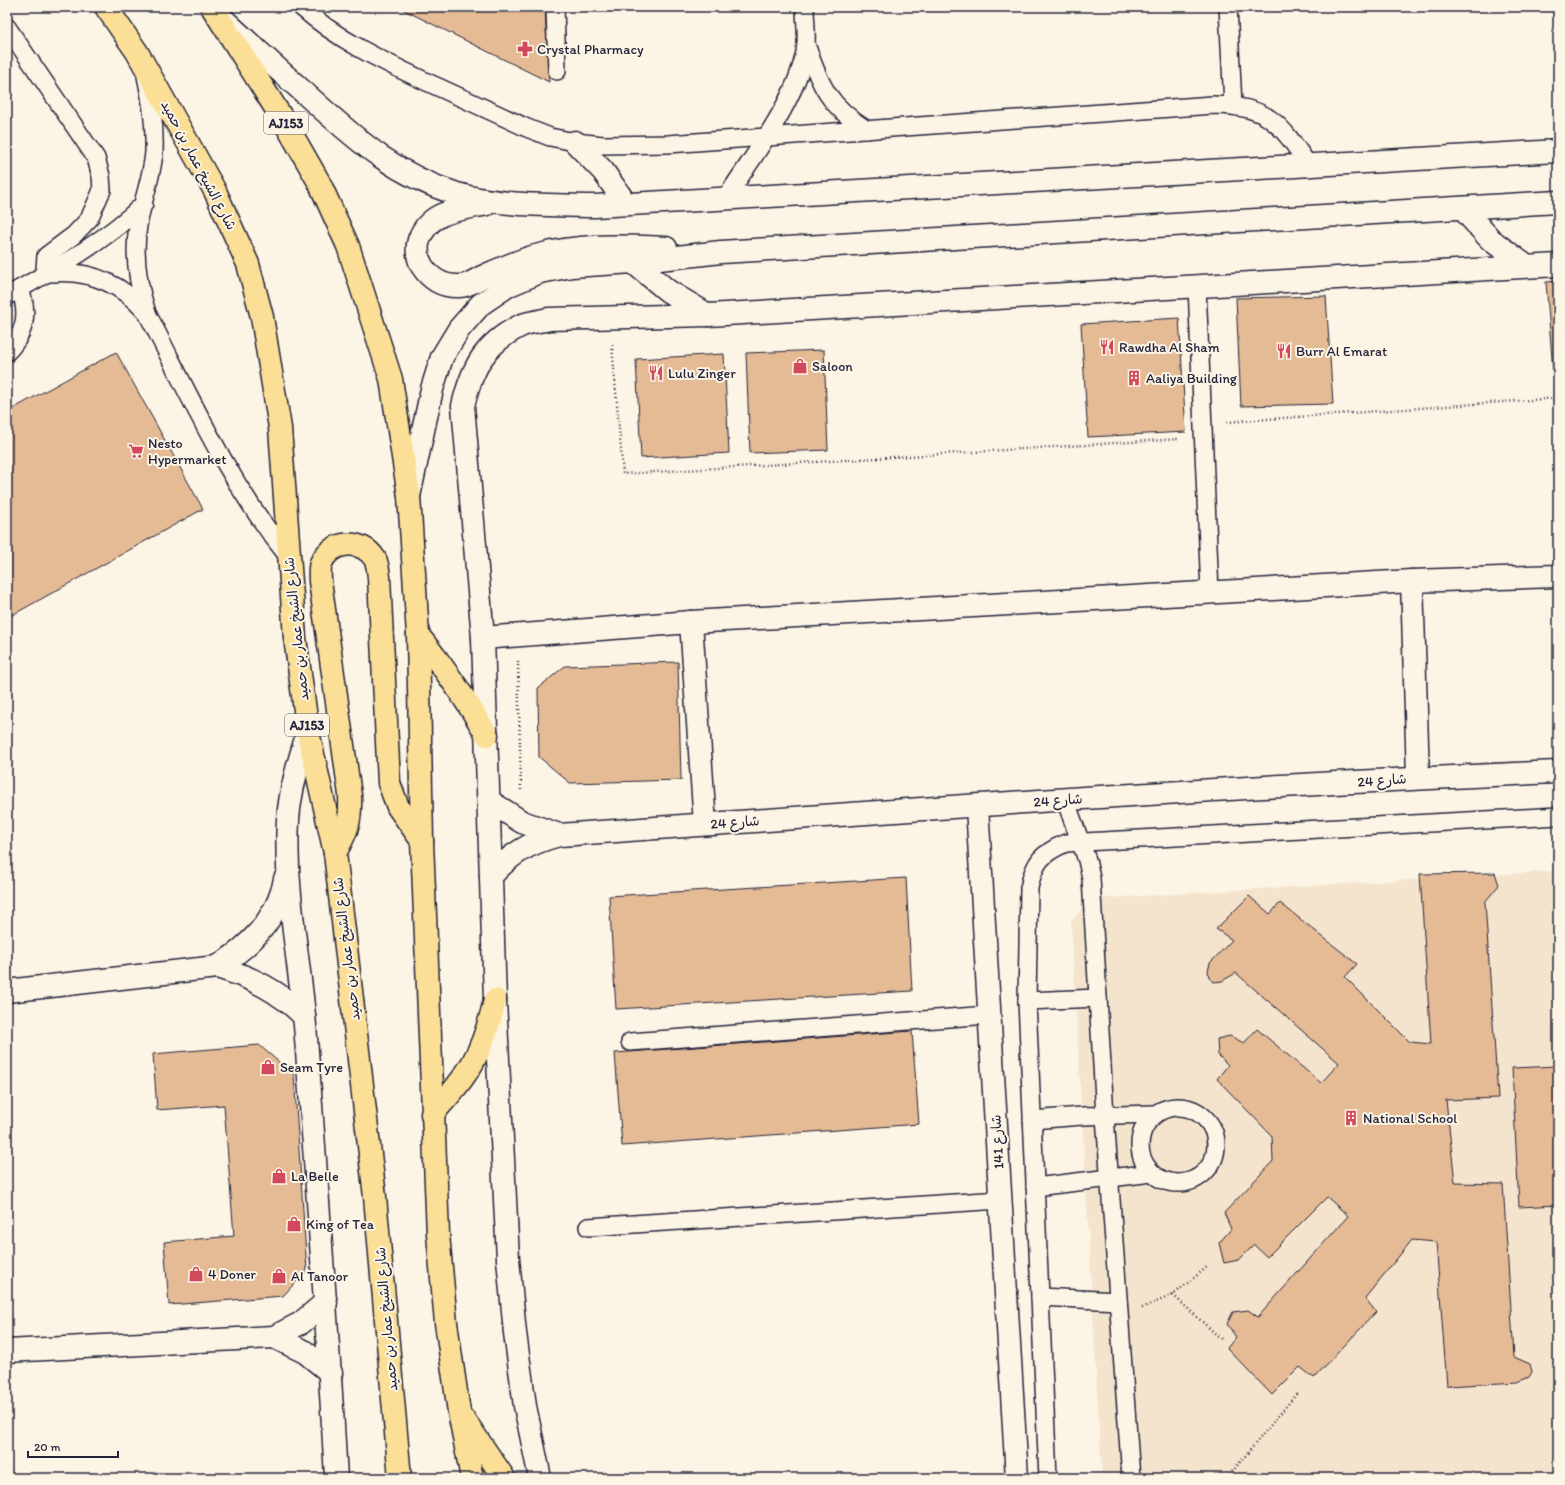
<svg xmlns="http://www.w3.org/2000/svg" width="1565" height="1485" font-family="Itim,'Playpen Sans Arabic',sans-serif">
<rect width="100%" height="100%" fill="#fcf5e5"/>
<filter id="ink" filterUnits="userSpaceOnUse"><feTurbulence type="fractalNoise" baseFrequency=".025" numOctaves="2"/><feDisplacementMap in="SourceGraphic" scale="8" xChannelSelector="R" yChannelSelector="G"/><feConvolveMatrix kernelMatrix="1 2 1 2 8 2 1 2 1" color-interpolation-filters="sRGB"/></filter>
<g filter="url(#ink)">
<path fill="#f5e4cd" d="M1558,871V1478H1102L1071,922L1089,899Z"/>
<g fill="#e5bb95" stroke="#22223b">
<path d="M402,7H545L549,82L400,8Z"/>
<path d="M1558,281V383L1554,384L1546,282Z"/>
<path d="M1326,296L1333,404L1241,406L1236,298Z"/>
<path d="M1179,318L1186,432L1088,437L1081,324Z"/>
<path d="M824,350L828,450L750,453L746,353Z"/>
<path d="M116,352L203,509L7,618V412Z"/>
<path d="M724,354L729,453L641,458L636,359Z"/>
<path d="M678,662L681,780L570,783L539,757L538,688L565,666Z"/>
<path d="M1495,873L1499,885L1485,902L1498,1098L1446,1100L1455,1183L1503,1184L1514,1357L1530,1364L1532,1372L1529,1377L1518,1382L1447,1386L1436,1242L1412,1240L1365,1298L1376,1312L1314,1378L1300,1367L1272,1395L1227,1348L1236,1337L1227,1324L1233,1312L1248,1310L1258,1317L1348,1216L1327,1197L1267,1257L1254,1245L1239,1260L1224,1263L1219,1243L1231,1229L1224,1213L1273,1161L1272,1136L1217,1079L1228,1065L1218,1055L1217,1039L1230,1036L1244,1043L1257,1029L1321,1083L1339,1063L1236,973L1222,981L1214,982L1209,978L1208,971L1210,963L1232,940L1216,929L1249,896L1270,914L1280,903L1357,964L1345,977L1410,1042L1431,1044L1420,874Z"/>
<path d="M906,878L912,991L616,1009L609,896Z"/>
<path d="M912,1031L919,1124L622,1146L615,1053Z"/>
<path d="M259,1045L294,1075L307,1270L283,1296L169,1305L164,1242L234,1236L224,1105L157,1110L153,1054Z"/>
<path d="M1558,1066V1205L1519,1207L1512,1068Z"/>
</g>
<g fill="none" stroke-linecap="round" stroke-linejoin="round">
<g stroke="#22223b" stroke-width="20">
<g id="service">
<path d="M301,7C338,40 382,61 427,82C460,97 493,112 527,128L550,137L575,142L603,145L668,144L1213,105C1269,106 1280,123 1309,166"/>
<path d="M555,7L557,71"/>
<path d="M1228,7L1233,105"/>
<path d="M7,27L96,158L101,176L102,190L89,219L74,235L46,256L45,268L47,273"/>
<path d="M806,44C820,86 829,106 867,130"/>
<path d="M146,76C152,102 155,126 154,152C152,178 142,201 138,226C133,256 138,285 147,313C190,396 228,482 287,555"/>
<path d="M726,198C753,156 801,95 806,44C807,32 805,19 805,7"/>
<path d="M52,273C89,270 120,283 145,311"/>
<path d="M1197,286L1210,593"/>
<path d="M7,296C57,268 101,244 144,204"/>
<path d="M7,352C26,333 29,313 20,289"/>
<path d="M1065,799L1087,860L1091,878L1105,1116L1131,1478"/>
<path d="M1027,1001L1098,998"/>
<path d="M630,1042L989,1015"/>
<circle cx="1178" cy="1145" r="38"/>
<path d="M1032,1120L1082,1116L1154,1114"/>
<path d="M1035,1187L1152,1173"/>
<path d="M588,1227L1000,1200"/>
<path d="M1040,1297L1118,1301"/>
<path d="M1048,1478L1027,1001L1029,888C1034,862 1042,853 1066,843L1558,816"/>
</g>
</g>
<g stroke="#22223b" stroke-width="25">
<g id="minor">
<path d="M1412,581L1418,777"/>
<path d="M691,622L705,824"/>
<path d="M483,638L691,622L1412,581L1558,576"/>
<path d="M308,732C299,761 290,790 288,820C284,893 301,965 306,1038C317,1185 328,1331 336,1478"/>
<path d="M489,801L522,822L559,835"/>
<path d="M977,806L1017,1478"/>
<path d="M491,876C512,853 529,843 559,835C892,811 1225,786 1558,772"/>
<path d="M217,967C249,947 278,919 285,879"/>
<path d="M7,991L217,967C251,977 279,991 304,1016"/>
<path d="M274,1337L305,1352L331,1373"/>
<path d="M7,1351L274,1337L301,1323L326,1302"/>
<path d="M540,1478L525,1406L515,1333L508,1259L495,1000L483,638L463,406C472,367 485,343 522,325C530,322 541,321 549,319L708,315L1558,265"/>
</g>
</g>
<g stroke="#22223b" stroke-width="25">
<g id="tertiary">
<path d="M224,20C252,46 281,72 309,97C356,139 394,175 457,194C498,206 552,205 595,206L1558,151"/>
<path d="M575,142L603,171L626,204"/>
<path d="M487,204C459,210 429,210 419,240C416,248 418,259 422,266C431,280 443,287 460,286C467,286 476,280 482,277C500,269 517,261 536,256C579,244 622,246 666,248"/>
<path d="M1462,208L1491,240L1526,266"/>
<path d="M633,262L668,291L708,315"/>
<path d="M409,496L432,389L442,357L459,329L481,304L509,285L540,272L572,266L633,262L721,252L1558,202"/>
</g>
</g>
<g stroke="#22223b" stroke-width="25">
<g id="primary">
<path d="M106,7L137,52L215,191L248,264L262,317L280,428L295,638L308,732L335,853L375,1197L400,1478"/>
<path d="M212,7L287,126L319,182L348,246L391,379L409,496L418,635L422,841L438,1234L446,1323L459,1412L472,1478"/>
<path d="M418,635C444,667 466,699 487,735"/>
<path d="M335,853C348,830 351,821 350,795L320,581C320,576 319,568 321,563C331,540 362,538 375,559C378,564 378,572 379,577L389,783L398,807L422,841"/>
<path d="M432,1114C469,1076 483,1052 495,1000"/>
<path d="M465,1421L504,1478"/>
</g>
</g>
<g stroke="#22223b" stroke-width="2.5" stroke-dasharray="1 3" stroke-linecap="butt">
<path d="M612,345L623,474L1179,439"/>
<path d="M1227,422L1558,398"/>
<path d="M518,661L521,790"/>
<path d="M1173,1295L1221,1339"/>
<path d="M1142,1308L1173,1295L1207,1267"/>
<path d="M1227,1478L1298,1392"/>
</g>
<use href="#service" stroke="#fcf5e5" stroke-width="17"/>
<use href="#minor" stroke="#fcf5e5" stroke-width="22"/>
<use href="#tertiary" stroke="#fcf5e5" stroke-width="22"/>
<use href="#primary" stroke="#fbdf96" stroke-width="22"/>
</g>
</g>
<defs>
<g id="pharmacy-bare" transform="scale(1.2)"><path d="M-2-6h4v4h4v4h-4v4h-4v-4h-4v-4h4Z" fill="#d1495b" stroke="#fcf5e5" stroke-width="2.5" paint-order="stroke"/></g>
<g id="restaurant-bare" transform="scale(1.2)"><path d="M-5-6h1v4h1v-4h1v4h1v-4h1v5L-1.5 .5V6h-2V.5L-5-1ZM5-6V6H3V1.5H1.5Q1.5-4 5-6Z" fill="#d1495b" stroke="#fcf5e5" stroke-width="2.5" paint-order="stroke"/></g>
<g id="shop-bare" transform="scale(1.2)"><path d="M-5-2.5h2.3a2.7 3.5 0 0 1 5.4 0H5L5.5 6h-11ZM-1.5-2.5h3a1.5 2.3 0 0 0-3 0Z" fill="#d1495b" stroke="#fcf5e5" stroke-width="2.5" paint-order="stroke"/></g>
<g id="building-bare" transform="scale(1.2)"><path d="M-4-6H4V6H1V3H-1V6H-4ZM-2.5-4.3h1.7v1.8h-1.7ZM.8-4.3h1.7v1.8H.8ZM-2.5-1h1.7V.8h-1.7ZM.8-1h1.7V.8H.8Z" fill="#d1495b" stroke="#fcf5e5" stroke-width="2.5" paint-order="stroke"/></g>
<g id="supermarket-bare" transform="scale(1.2)"><path d="M-6-5.5h2.5l.6 2H6L4.5 2H-2.5L-4.4-4H-6ZM-1.5 3.2a1.3 1.3 0 1 0 .1 0ZM3 3.2a1.3 1.3 0 1 0 .1 0Z" fill="#d1495b" stroke="#fcf5e5" stroke-width="2.5" paint-order="stroke"/></g>
</defs>
<g fill-rule="evenodd">
<use href="#pharmacy-bare" x="525" y="49"/>
<use href="#restaurant-bare" x="1107" y="347"/>
<use href="#restaurant-bare" x="1284" y="351"/>
<use href="#shop-bare" x="800" y="366"/>
<use href="#restaurant-bare" x="656" y="373"/>
<use href="#building-bare" x="1134" y="378"/>
<use href="#supermarket-bare" x="136" y="451"/>
<use href="#shop-bare" x="268" y="1067"/>
<use href="#building-bare" x="1351" y="1118"/>
<use href="#shop-bare" x="279" y="1176"/>
<use href="#shop-bare" x="294" y="1224"/>
<use href="#shop-bare" x="196" y="1274"/>
<use href="#shop-bare" x="279" y="1276"/>
</g>
<g text-anchor="middle" stroke-width="4" stroke-linejoin="round" paint-order="stroke">
<g fill="#fcf5e5" stroke="#63616e" stroke-width="1">
<rect x="264" y="112" width="44" height="22" rx="3"/>
<rect x="285" y="714" width="44" height="22" rx="3"/>
</g>
<g font-size="13" font-weight="bold" fill="#22223b">
<text x="286" y="128">AJ153</text>
<text x="307" y="730">AJ153</text>
</g>
<g font-size="14" fill="#22223b" stroke="#fcf5e5" text-anchor="start">
<text x="537" y="54">Crystal Pharmacy</text>
<text x="1119" y="352">Rawdha Al Sham</text>
<text x="1296" y="356">Burr Al Emarat</text>
<text x="812" y="371">Saloon</text>
<text x="668" y="378">Lulu Zinger</text>
<text x="1146" y="383">Aaliya Building</text>
<text x="148" y="448">Nesto<tspan x="148" dy="16">Hypermarket</tspan></text>
<text x="280" y="1072">Seam Tyre</text>
<text x="1363" y="1123">National School</text>
<text x="291" y="1181">La Belle</text>
<text x="306" y="1229">King of Tea</text>
<text x="208" y="1279">4 Doner</text>
<text x="291" y="1281">Al Tanoor</text>
</g>
<g font-size="14" fill="#22223b" stroke="#fcf5e5">
<text transform="translate(199 165) rotate(62)" y="5">شارع الشيخ عمار بن حميد</text>
<text transform="translate(296 629) rotate(-96)" y="5">شارع الشيخ عمار بن حميد</text>
<text transform="translate(1382 780) rotate(-4)" y="5">شارع 24</text>
<text transform="translate(1058 800) rotate(-4)" y="5">شارع 24</text>
<text transform="translate(735 822) rotate(-4)" y="5">شارع 24</text>
<text transform="translate(346 949) rotate(-97)" y="5">شارع الشيخ عمار بن حميد</text>
<text transform="translate(997 1142) rotate(-93)" y="5">شارع 141</text>
<text transform="translate(386 1319) rotate(-95)" y="5">شارع الشيخ عمار بن حميد</text>
</g>
</g>
<rect width="1565" height="1485" fill="none" stroke="#fcf5e5" stroke-width="24"/>
<rect x="12" y="12" width="1541" height="1461" fill="none" stroke="#22223b" stroke-width="1.5" filter="url(#ink)"/>
<path d="M28 1451v6h90v-6" fill="none" stroke="#22223b" stroke-width="2"/>
<text x="34" y="1451" font-size="12" fill="#22223b" stroke="#fcf5e5" stroke-width="3" paint-order="stroke">20 m</text>
</svg>
